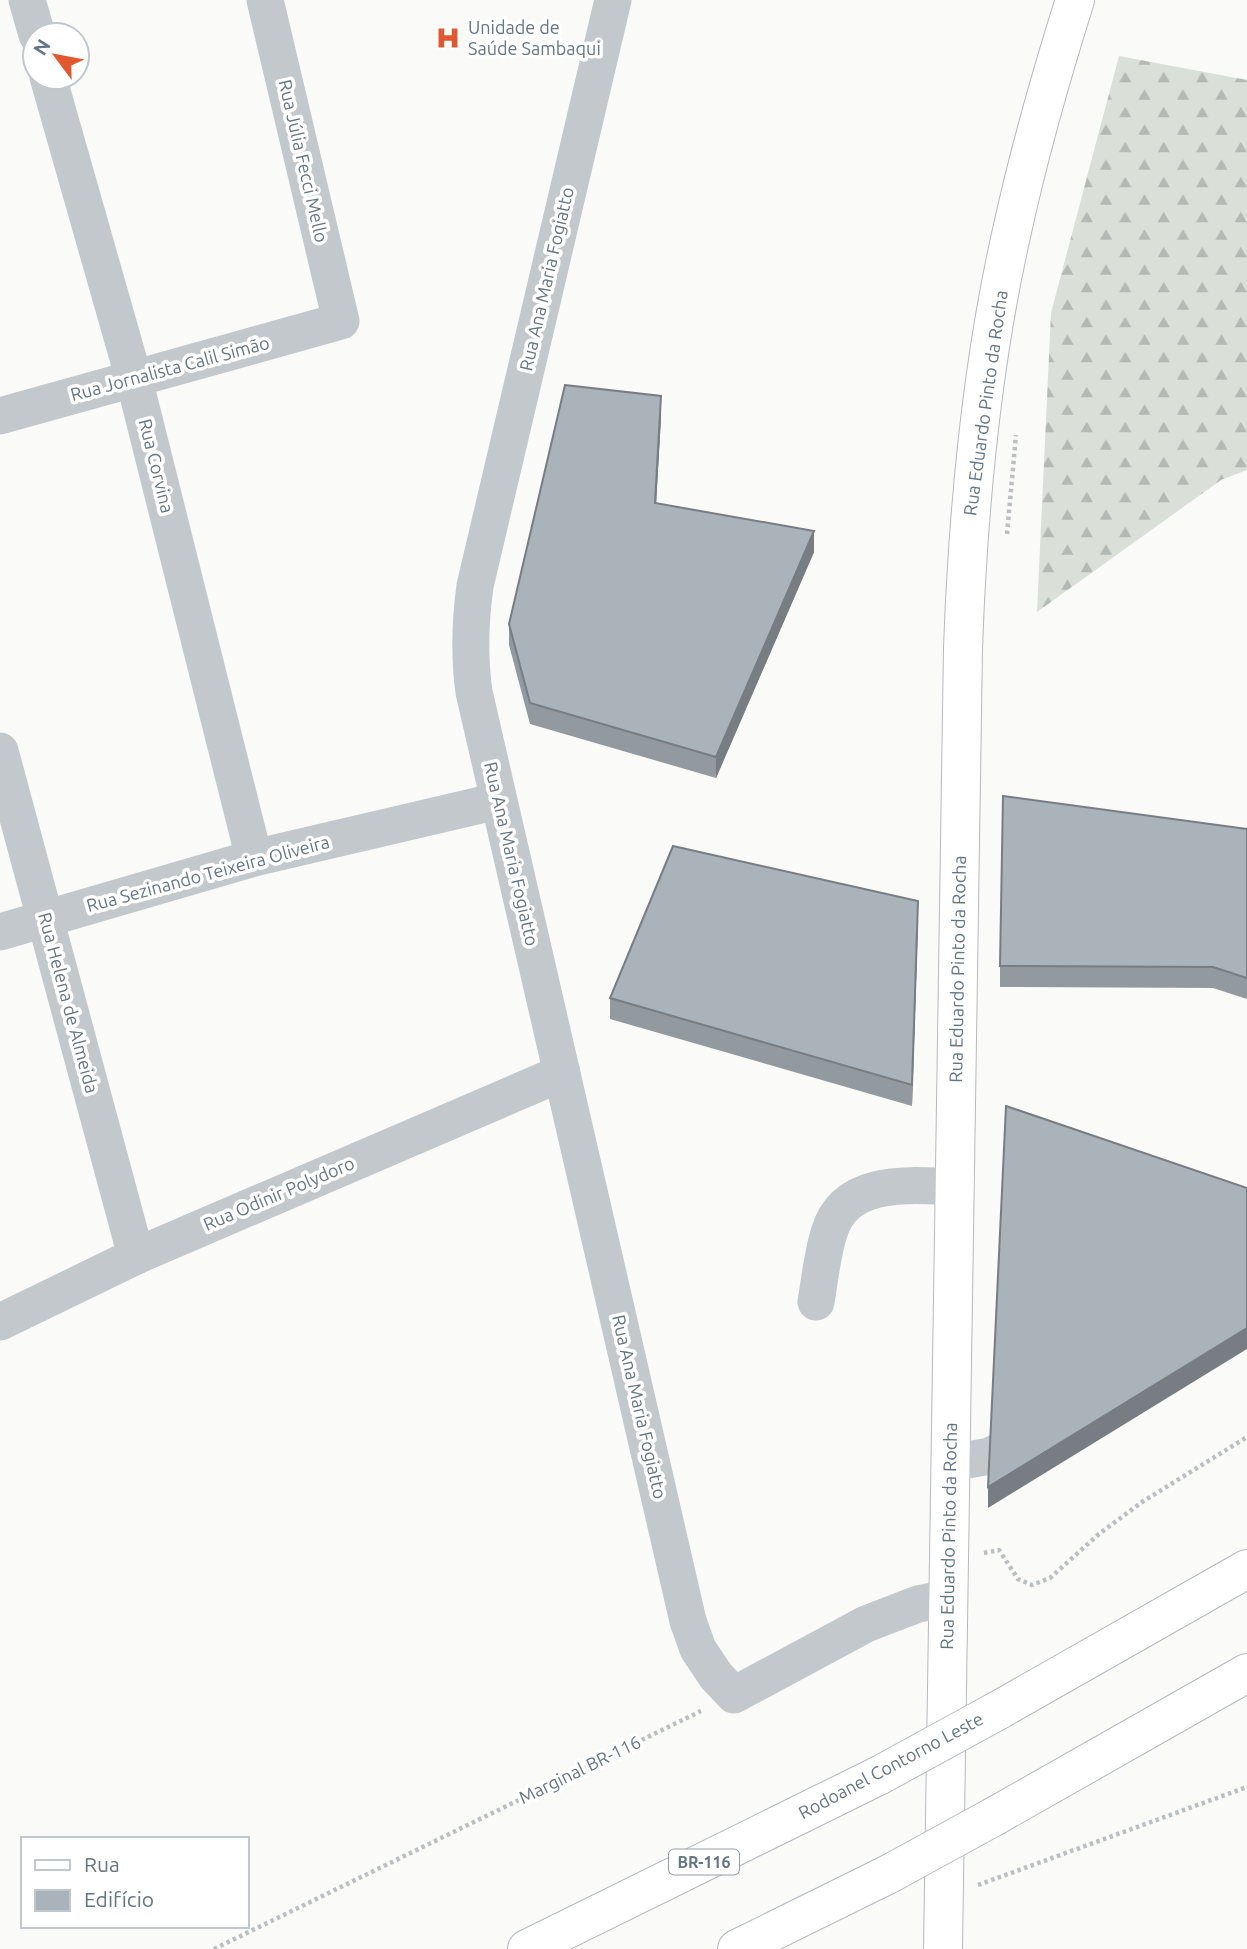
<svg xmlns="http://www.w3.org/2000/svg" width="1247" height="1949" font-family="Ubuntu,sans-serif">
<defs>
<pattern id="forest-firs" width="22" height="20" patternUnits="userSpaceOnUse" patternTransform="scale(1.75)"><rect width="22" height="20" fill="#dadfd7"/><path d="M5 1l3.5 6h-7zM16 11l3.5 6h-7z" fill="#b4b9b4"/></pattern>
</defs>
<rect width="100%" height="100%" fill="#fafaf8"/>
<path fill="url(#forest-firs)" d="M1119,56L1247,80V470L1221,480L1037,612L1051,313Z"/>
<g fill="none" stroke-linecap="round" stroke-linejoin="round">
<g stroke="#b5babe" stroke-width="40">
<path id="major" d="M943,1949L963,648C968,509 981,367 1012,231C1029,153 1051,76 1075,0"/>
</g>
<g stroke="#b4b9bd" stroke-width="40">
<g id="highway">
<path d="M997,1711L1247,1569"/>
<path d="M995,1816L1247,1673"/>
<path d="M527,1949L880,1775"/>
<path d="M737,1949L889,1874"/>
</g>
</g>
<g stroke="#bbbfc2" stroke-width="4.5" stroke-dasharray="3.5 3.5" stroke-linecap="butt">
<path d="M1007,534L1016,435"/>
<path d="M984,1553L999,1550L1018,1579L1032,1585L1050,1578L1099,1534L1142,1502L1247,1437"/>
<path d="M978,1885L1247,1787"/>
<path d="M214,1949L701,1711"/>
</g>
<g stroke="#c3c8cc" stroke-width="37">
<path d="M27,0L37,35"/>
<path d="M613,0L475,586C470,622 469,656 474,692L688,1621L698,1649L716,1676L734,1695L866,1624L918,1604L948,1598"/>
<path d="M48,77L134,379L254,858"/>
<path d="M0,416L341,321L265,0"/>
<path d="M0,751L136,1256"/>
<path d="M0,932L254,858L498,801"/>
<path d="M816,1302C820,1279 822,1255 829,1233C845,1178 909,1185 954,1187"/>
<path d="M0,1322L136,1256L562,1073"/>
<path d="M951,1463L990,1456L1034,1433"/>
</g>
<use href="#major" stroke="#fff" stroke-width="38"/>
<use href="#highway" stroke="#fff" stroke-width="38"/>
<g stroke="#b4b9bd" stroke-width="40" stroke-linecap="butt">
<g id="highway-bridge">
<path d="M880,1775L997,1711"/>
<path d="M889,1874L995,1816"/>
</g>
</g>
<use href="#highway-bridge" stroke="#fff" stroke-width="38"/>
</g>
<g fill="#929a9f">
<path d="M661,417L656,503L814,552L716,778L530,724L509,645V624Z"/>
<path d="M1247,829V999L1213,988L1000,987V966Z"/>
<path d="M918,922L912,1106L610,1019V998Z"/>
</g>
<g fill="#777d82">
<path d="M661,396V417L655,524V503Z"/>
<path d="M814,531V552L716,778V757Z"/>
<path d="M918,901V922L912,1106V1085Z"/>
<path d="M1247,1328V1349L988,1508V1487Z"/>
</g>
<g fill="#aab3b9" stroke="#777d82" stroke-width="2">
<path d="M565,385L661,396L655,503L814,531L716,757L530,703L509,624Z"/>
<path d="M1003,796L1247,829V978L1213,967L1000,966Z"/>
<path d="M673,846L918,901L912,1085L610,998Z"/>
<path d="M1006,1106L1247,1188V1328L988,1487Z"/>
</g>
<defs>
<g id="hospital-bare" transform="scale(1.89)"><path d="M-5-5h3v3.5h4V-5h3V5h-3V1.5h-4V5h-3Z" fill="#e4572e" stroke="#fff" stroke-width="2.5" paint-order="stroke"/></g>
</defs>
<g fill-rule="evenodd">
<use href="#hospital-bare" x="448" y="38"/>
</g>
<g text-anchor="middle" stroke-width="7" stroke-linejoin="round" paint-order="stroke">
<rect fill="#fff" stroke="#939fa8" stroke-width="2" x="669" y="1849.5" width="70" height="25" rx="5"/>
<g font-size="16" font-weight="bold" fill="#657683">
<text x="704" y="1868">BR-116</text>
</g>
<g font-size="18" fill="#657683" stroke="#fff" text-anchor="start">
<text x="468" y="34">Unidade de<tspan x="468" dy="21">Saúde Sambaqui</tspan></text>
</g>
<g font-size="18" fill="#657683" stroke="#fff">
<text transform="translate(303 161) rotate(77)" y="6">Rua Júlia Fecci Mello</text>
<text transform="translate(547 279) rotate(-77)" y="6">Rua Ana Maria Fogiatto</text>
<text transform="translate(170 369) rotate(-15)" y="6">Rua Jornalista Calil Simão</text>
<text transform="translate(986 403) rotate(-82)" y="6">Rua Eduardo Pinto da Rocha</text>
<text transform="translate(156 466) rotate(76)" y="6">Rua Corvina</text>
<text transform="translate(511 854) rotate(77)" y="6">Rua Ana Maria Fogiatto</text>
<text transform="translate(208 874) rotate(-15)" y="6">Rua Sezinando Teixeira Oliveira</text>
<text transform="translate(958 969) rotate(-89)" y="6">Rua Eduardo Pinto da Rocha</text>
<text transform="translate(68 1003) rotate(75)" y="6">Rua Helena de Almeida</text>
<text transform="translate(279 1194) rotate(-23)" y="6">Rua Odinir Polydoro</text>
<text transform="translate(639 1407) rotate(77)" y="6">Rua Ana Maria Fogiatto</text>
<text transform="translate(949 1536) rotate(-89)" y="6">Rua Eduardo Pinto da Rocha</text>
<text transform="translate(891 1766) rotate(-28)" y="6">Rodoanel Contorno Leste</text>
<text transform="translate(580 1770) rotate(-26)" y="6">Marginal BR-116</text>
</g>
</g>
<rect x="21" y="1837" width="228" height="91" fill="#ffffff" stroke="#c1c8cd" stroke-width="2"/>
<rect x="35" y="1860" width="35" height="10" fill="#ffffff" stroke="#c1c8cd" stroke-width="2"/>
<text x="84" y="1872" font-size="21" fill="#657683">Rua</text>
<rect x="35" y="1890" width="35" height="21" fill="#aab3b9" stroke="#c1c8cd" stroke-width="2"/>
<text x="84" y="1907" font-size="21" fill="#657683">Edifício</text>
<g transform="translate(56 56) rotate(302)"><circle r="33" fill="#ffffff" stroke="#c1c8cd" stroke-width="2"/>
<path d="M0-5L12 26L0 18L-12 26Z" fill="#e4572e"/>
<text y="-10" font-size="19" font-weight="bold" text-anchor="middle" fill="#657683">N</text>
</g>
</svg>
